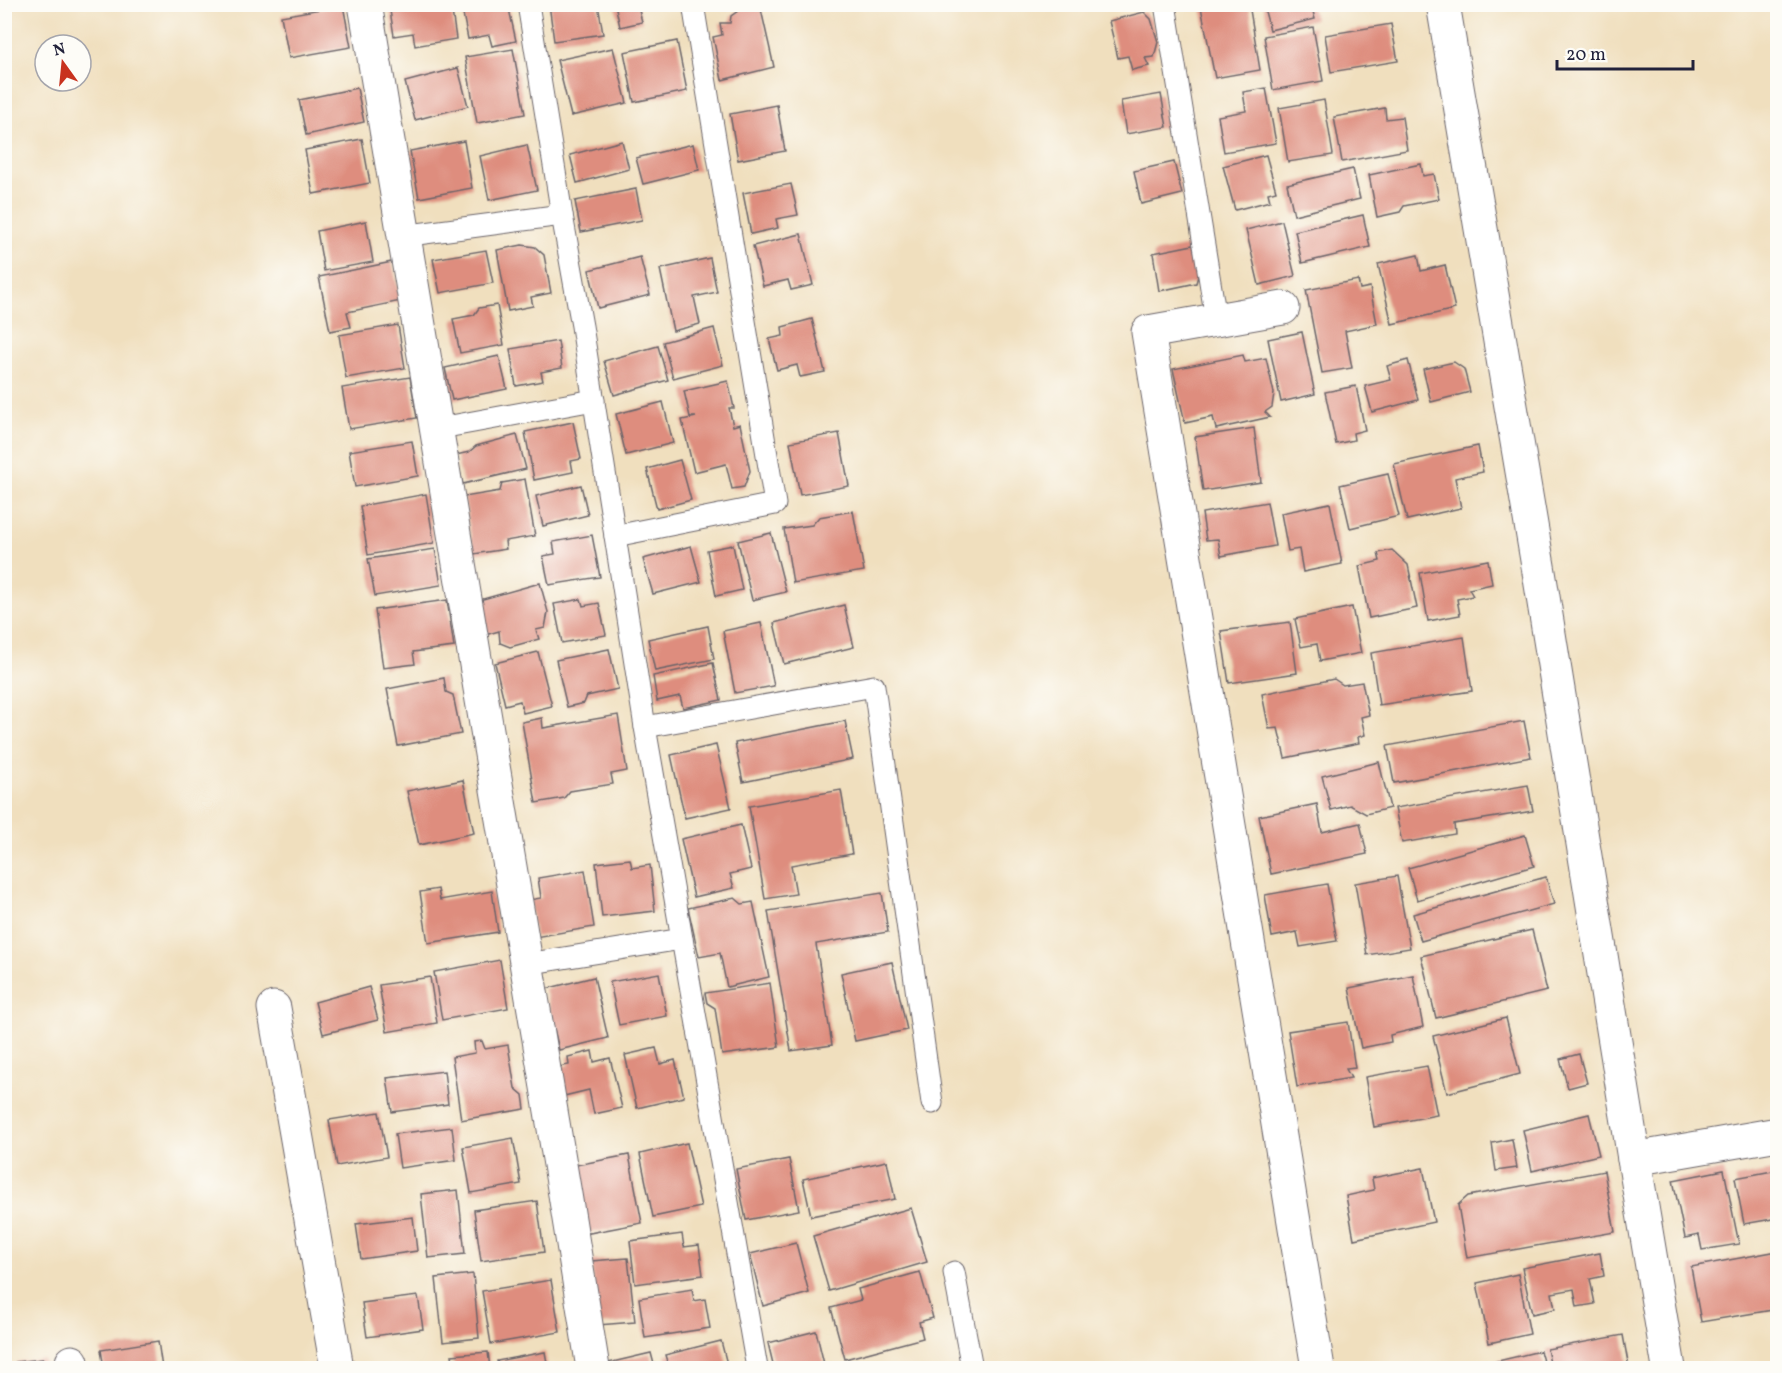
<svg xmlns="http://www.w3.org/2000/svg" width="1782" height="1373" font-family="Vollkorn,serif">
<rect width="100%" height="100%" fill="#fdfcf7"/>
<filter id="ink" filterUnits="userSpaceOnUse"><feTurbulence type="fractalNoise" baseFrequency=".0167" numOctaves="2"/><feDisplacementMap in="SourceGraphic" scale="12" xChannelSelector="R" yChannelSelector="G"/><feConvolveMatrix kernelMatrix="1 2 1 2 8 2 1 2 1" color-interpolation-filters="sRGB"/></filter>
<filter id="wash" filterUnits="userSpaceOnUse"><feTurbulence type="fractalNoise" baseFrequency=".008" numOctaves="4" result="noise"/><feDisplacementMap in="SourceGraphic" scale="24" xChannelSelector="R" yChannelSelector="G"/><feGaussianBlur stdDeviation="1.35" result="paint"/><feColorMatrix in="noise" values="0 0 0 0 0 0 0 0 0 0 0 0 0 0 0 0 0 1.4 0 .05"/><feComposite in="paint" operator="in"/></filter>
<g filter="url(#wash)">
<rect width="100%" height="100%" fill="#f0dfbe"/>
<g id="blocks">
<g fill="#de8d7e">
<path d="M389,4H451L456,39L415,46L413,33L394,36Z"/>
<path d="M461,4H508L516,41L492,46L489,35L468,39Z"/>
<path d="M549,4H598L603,34L554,41Z"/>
<path d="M615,4H642L638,6L642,22L620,27Z"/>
<path d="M1215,4H1249L1260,70L1215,78L1201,7Z"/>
<path d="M1263,4H1311L1315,19L1270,30Z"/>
<path d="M343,5L351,47L289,58L281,16Z"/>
<path d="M760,5L774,67L722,80L713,37L722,35L720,23H730L731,16L741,9Z"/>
<path d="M1144,12L1151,19L1158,42L1154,57L1145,58L1149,66L1132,70L1128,56L1118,58L1109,21Z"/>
<path d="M1391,24L1398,61L1331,72L1325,35Z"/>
<path d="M1313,27L1323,81L1273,90L1264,36Z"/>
<path d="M677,41L687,91L634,102L624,52Z"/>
<path d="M613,48L627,103L571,116L557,60Z"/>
<path d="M513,49L525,114L477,123L465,57Z"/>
<path d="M458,68L468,106L415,120L405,82Z"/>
<path d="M357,88L364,122L306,135L299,100Z"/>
<path d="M1266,88L1276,143L1224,152L1218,116L1246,111L1243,92Z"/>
<path d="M1161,94L1167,127L1126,134L1121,101Z"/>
<path d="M1324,100L1333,155L1288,162L1279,108Z"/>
<path d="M777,105L785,151L738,160L730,114Z"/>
<path d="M1385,108L1386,119L1402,117L1407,150L1342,162L1334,117Z"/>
<path d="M362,139L370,183L313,194L305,150Z"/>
<path d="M464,141L472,188L419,198L410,151Z"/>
<path d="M622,141L629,169L577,183L570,155Z"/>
<path d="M693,144L699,170L643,184L636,158Z"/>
<path d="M527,145L537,190L489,200L480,156Z"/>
<path d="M1266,155L1276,191L1268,193L1270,201L1235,210L1223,166Z"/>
<path d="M1174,162L1182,194L1141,204L1134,171Z"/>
<path d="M1421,164L1423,176L1434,174L1439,199L1404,206L1400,212L1377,217L1369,175Z"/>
<path d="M1353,169L1360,199L1294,215L1287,184Z"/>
<path d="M791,184L798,215L776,219L778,228L751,234L743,193Z"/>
<path d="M636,189L642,220L581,232L575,201Z"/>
<path d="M1363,215L1370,247L1302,263L1295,231Z"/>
<path d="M366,221L373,262L324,271L317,231Z"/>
<path d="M1282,221L1295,276L1259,285L1246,230Z"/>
<path d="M801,234L813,285L791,290L788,280L763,286L753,246Z"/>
<path d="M522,245L535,247L544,255L551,293L531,297L533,306L508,311L497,250Z"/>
<path d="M1193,245L1199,272L1196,283L1159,291L1153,253Z"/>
<path d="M486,250L493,283L440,293L433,259Z"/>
<path d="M1418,255L1421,271L1445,265L1455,309L1392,324L1378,264Z"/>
<path d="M640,257L650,295L598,308L589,270Z"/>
<path d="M710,258L717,292L694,297L700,324L673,331L660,269Z"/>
<path d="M392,262L401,301L347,312L351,327L330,331L319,277Z"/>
<path d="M1358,280L1360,289L1370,287L1377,324L1345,331L1352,368L1322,373L1306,290Z"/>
<path d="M497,305L504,345L460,353L453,319L474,315L479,308Z"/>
<path d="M812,319L825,372L800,377L797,365L777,370L769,339L783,336L782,327Z"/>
<path d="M398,325L405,368L346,378L339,335Z"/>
<path d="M714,328L723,365L673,378L663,342Z"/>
<path d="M1302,332L1315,394L1281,402L1268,339Z"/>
<path d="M558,341L562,368L541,372L543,381L516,386L510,349Z"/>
<path d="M658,346L668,380L614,395L604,361Z"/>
<path d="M1243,355L1245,362L1266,358L1274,393L1272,407L1265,412L1270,417L1216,429L1213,417L1185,423L1173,369Z"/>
<path d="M499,356L507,389L452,400L445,368Z"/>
<path d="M1408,360L1418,400L1372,412L1365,386L1391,380L1387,366Z"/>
<path d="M1454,362L1464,369L1470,392L1431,402L1423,369Z"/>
<path d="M410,377L417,418L349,429L342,388Z"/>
<path d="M728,381L734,408H729L733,426L740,424L750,471L744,487L732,489L726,464L694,472L682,420L696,417H690L684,391Z"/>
<path d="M1356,386L1365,430L1353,433L1354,440L1336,444L1325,392Z"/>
<path d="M663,402L673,443L626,455L616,414Z"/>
<path d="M573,422L581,459L571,461L573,472L534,480L525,432Z"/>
<path d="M1254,428L1261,482L1203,491L1195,437Z"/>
<path d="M839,433L849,486L800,495L790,442Z"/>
<path d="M517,435L526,469L463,484L456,455L469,452L476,446Z"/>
<path d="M412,441L418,476L355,487L349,451Z"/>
<path d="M1478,446L1483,472L1455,478L1461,508L1407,520L1394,464Z"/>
<path d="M680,460L691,500L657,509L647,469Z"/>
<path d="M1388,474L1399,516L1350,528L1340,485Z"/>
<path d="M525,479L535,536L505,541L506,549L474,554L464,497L500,491L502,483Z"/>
<path d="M581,485L588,515L543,526L536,496Z"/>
<path d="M426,494L434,543L368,555L360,506Z"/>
<path d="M1267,502L1275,546L1221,556L1218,539L1206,540L1202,513Z"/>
<path d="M1330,503L1342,564L1303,572L1299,549L1288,551L1281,513Z"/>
<path d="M853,511L864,571L793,583L784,529L812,525L819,517Z"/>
<path d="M771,533L786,592L752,600L738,541Z"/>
<path d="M592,535L600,577L549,585L543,556L555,554L553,542Z"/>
<path d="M733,545L742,590L716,596L707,550Z"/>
<path d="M691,546L701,582L653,594L643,559Z"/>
<path d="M435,549L441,585L375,596L368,559Z"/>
<path d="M1392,550L1408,565L1417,608L1369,618L1359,566L1380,561L1378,553Z"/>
<path d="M1488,560L1492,584L1469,589L1473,596L1457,599L1460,615L1428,621L1420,573Z"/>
<path d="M540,583L548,612L545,628L536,630L539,639L510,647L500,643L499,631L485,635L476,601Z"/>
<path d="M581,599L583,606L599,603L606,635L562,643L554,604Z"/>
<path d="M447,600L454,647L413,652L415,664L383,668L375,610Z"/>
<path d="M844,605L854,647L784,664L774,623Z"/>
<path d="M1352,607L1361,653L1320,661L1317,644L1301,647L1295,619Z"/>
<path d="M1290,622L1297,673L1229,683L1221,631Z"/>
<path d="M761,623L774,686L735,693L723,631Z"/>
<path d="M708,626L714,659L655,671L648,639Z"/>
<path d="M1464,637L1472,691L1379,705L1371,653Z"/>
<path d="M609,649L618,689L587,696L584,703L567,707L556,660Z"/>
<path d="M538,652L552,706L523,713L520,701L505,705L495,663Z"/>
<path d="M713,663L721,700L683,708L680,696L657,701L653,676Z"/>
<path d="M444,678L446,692L453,695L461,734L398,746L387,689Z"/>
<path d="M1334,679L1343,685L1362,682L1369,715L1361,717L1365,735L1358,737L1359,743L1285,758L1278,728L1269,729L1262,694Z"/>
<path d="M618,715L627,771L611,774L613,784L570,791L564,798L536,803L522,722L542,718L543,728Z"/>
<path d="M845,721L853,759L743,782L735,743Z"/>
<path d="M1524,721L1531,757L1394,783L1387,746Z"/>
<path d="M716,745L731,808L685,818L671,755Z"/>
<path d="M1379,762L1390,808L1366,814L1350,805L1331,810L1322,776Z"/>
<path d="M463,780L474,833L419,845L407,791Z"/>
<path d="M1528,785L1533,811L1454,824L1455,834L1402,843L1395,808Z"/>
<path d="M841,790L852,854L791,865L796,894L765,899L749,806Z"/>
<path d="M1317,804L1322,832L1360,823L1367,854L1271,874L1259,816Z"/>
<path d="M741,825L751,869L730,874L734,888L694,897L681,839Z"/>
<path d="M1525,835L1534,866L1417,900L1408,868Z"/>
<path d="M630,859L632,868L650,865L655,911L602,917L596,863Z"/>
<path d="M585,870L594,927L535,937L529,900L541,898L538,878Z"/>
<path d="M1397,876L1410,948L1367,955L1355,883Z"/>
<path d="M1546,877L1554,904L1421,941L1413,914Z"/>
<path d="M1327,884L1337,941L1300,947L1297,932L1272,937L1265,895Z"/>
<path d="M438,889L440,900L492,891L498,932L428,943L420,892Z"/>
<path d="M882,893L888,932L816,944L832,1045L791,1051L768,911Z"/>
<path d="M735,898L742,904L753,902L769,977L727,987L720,953L699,957L688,908Z"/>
<path d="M1532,930L1547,991L1436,1018L1421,956Z"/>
<path d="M500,960L508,1008L442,1020L434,972Z"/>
<path d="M892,962L907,1030L855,1041L841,973Z"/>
<path d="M659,973L667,1016L619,1025L610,982Z"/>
<path d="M1413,975L1423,1027L1390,1035L1391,1042L1361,1048L1349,988Z"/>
<path d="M430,977L437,1023L387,1032L379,985Z"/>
<path d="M594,977L608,1038L559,1050L545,989Z"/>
<path d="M770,983L779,1047L722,1055L715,1008L707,1003L705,993Z"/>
<path d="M369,987L378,1020L323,1034L315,1002Z"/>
<path d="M1506,1018L1520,1074L1447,1093L1433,1036Z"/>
<path d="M1348,1022L1355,1068L1346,1069L1351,1078L1297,1087L1288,1031Z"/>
<path d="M482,1041L485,1049L508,1045L515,1088L523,1095L525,1109L461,1120L452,1057L475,1053L474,1042Z"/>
<path d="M656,1048L660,1064L675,1060L684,1097L637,1108L625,1055Z"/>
<path d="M592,1051L594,1062L610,1058L622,1108L594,1114L589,1090L564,1096L558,1067L569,1065L568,1057Z"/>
<path d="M1579,1054L1587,1083L1568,1088L1560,1059Z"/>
<path d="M1427,1066L1437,1115L1374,1127L1365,1077Z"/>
<path d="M444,1071L448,1104L392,1112L387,1078Z"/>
<path d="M379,1112L387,1157L337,1166L329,1120Z"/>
<path d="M1589,1114L1599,1155L1532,1171L1523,1130Z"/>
<path d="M452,1127L456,1160L400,1168L395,1134Z"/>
<path d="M513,1138L521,1184L471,1193L463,1147Z"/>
<path d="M1512,1139L1517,1168L1496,1171L1492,1143Z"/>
<path d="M687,1143L701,1207L653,1217L640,1154Z"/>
<path d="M629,1155L642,1223L584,1234L571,1166Z"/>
<path d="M789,1159L799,1210L746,1220L736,1169Z"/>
<path d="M887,1161L895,1199L811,1216L803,1179Z"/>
<path d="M1423,1168L1434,1222L1354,1239L1346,1196L1374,1190L1372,1178Z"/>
<path d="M1724,1170L1739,1244L1702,1250L1699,1235L1685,1238L1673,1180Z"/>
<path d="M1778,1170V1218L1744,1224L1735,1178Z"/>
<path d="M1604,1171L1615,1232L1467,1258L1458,1205L1468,1196Z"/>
<path d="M458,1190L465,1254L428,1258L421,1194Z"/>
<path d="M537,1201L544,1252L481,1261L474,1210Z"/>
<path d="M911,1208L927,1262L829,1291L813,1236Z"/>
<path d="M413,1217L417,1251L361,1259L356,1224Z"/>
<path d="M682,1234L684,1247L699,1245L703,1275L635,1284L630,1241Z"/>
<path d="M796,1243L809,1293L763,1306L750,1254Z"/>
<path d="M1778,1251V1309L1701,1322L1691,1267Z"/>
<path d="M1600,1253L1604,1276L1590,1279L1595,1304L1577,1307L1574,1289L1552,1293L1555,1309L1532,1314L1522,1268Z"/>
<path d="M628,1258L635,1322L598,1325L591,1261Z"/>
<path d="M920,1272L933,1318L919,1322L923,1338L845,1359L831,1308L861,1300L858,1289Z"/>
<path d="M473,1274L479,1338L443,1342L436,1278Z"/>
<path d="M1518,1274L1530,1334L1489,1343L1477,1283Z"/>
<path d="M551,1280L560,1332L491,1344L482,1291Z"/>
<path d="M692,1289L694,1301L705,1299L710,1328L645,1338L639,1298Z"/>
<path d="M418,1296L423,1329L367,1337L362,1303Z"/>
<path d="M816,1331L825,1368H774L768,1343Z"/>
<path d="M1623,1335L1629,1368H1551L1547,1349Z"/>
<path d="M158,1341L162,1368H104L101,1350Z"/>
<path d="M721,1341L728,1368H669L665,1355Z"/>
<path d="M1540,1351L1545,1368H1486L1485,1364Z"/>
<path d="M488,1352L490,1368H454L452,1355Z"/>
<path d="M545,1352L548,1368H499L497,1361Z"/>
<path d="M651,1353L655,1368H605L604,1364Z"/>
<path d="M43,1359L45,1368H17L16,1362Z"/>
</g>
</g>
</g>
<g filter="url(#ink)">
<use href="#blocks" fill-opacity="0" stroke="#6a6469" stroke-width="1.5"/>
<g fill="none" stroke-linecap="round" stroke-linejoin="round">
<g stroke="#6a6469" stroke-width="23">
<g id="lane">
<path d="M528,4L562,215L582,326L645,727L757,1368"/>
<path d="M1165,4L1216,319"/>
<path d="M402,236L562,215"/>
<path d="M435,429L594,400"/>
<path d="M615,536L775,504L693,4"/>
<path d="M645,727L874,686L932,1103"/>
<path d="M526,964L682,939"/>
<path d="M954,1272L972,1368"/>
</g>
</g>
<g stroke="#6a6469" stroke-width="35">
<g id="street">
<path d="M365,4C438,460 521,913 593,1368"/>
<path d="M1443,4L1539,572L1634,1159L1669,1368"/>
<path d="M1283,308L1148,332L1318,1368"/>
<path d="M274,1008L337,1368"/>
<path d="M1634,1159L1778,1134"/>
<path d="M72,1362L73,1368"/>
</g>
</g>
<use href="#lane" stroke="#fff" stroke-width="21"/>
<use href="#street" stroke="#fff" stroke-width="33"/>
</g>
</g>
<rect width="1782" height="1373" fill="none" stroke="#fdfcf7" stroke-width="24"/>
<g transform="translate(63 63) rotate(345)"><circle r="28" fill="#fdfcf7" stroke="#a5a5ac" stroke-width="1.5"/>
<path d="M0-4.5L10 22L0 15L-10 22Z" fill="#c8321e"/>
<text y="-9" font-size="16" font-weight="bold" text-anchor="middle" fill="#22223b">N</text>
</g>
<path d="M1557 60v9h136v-9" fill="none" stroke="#22223b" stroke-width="3"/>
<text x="1566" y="60" font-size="18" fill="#22223b" stroke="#fdfcf7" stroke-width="4.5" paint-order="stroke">20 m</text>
</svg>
